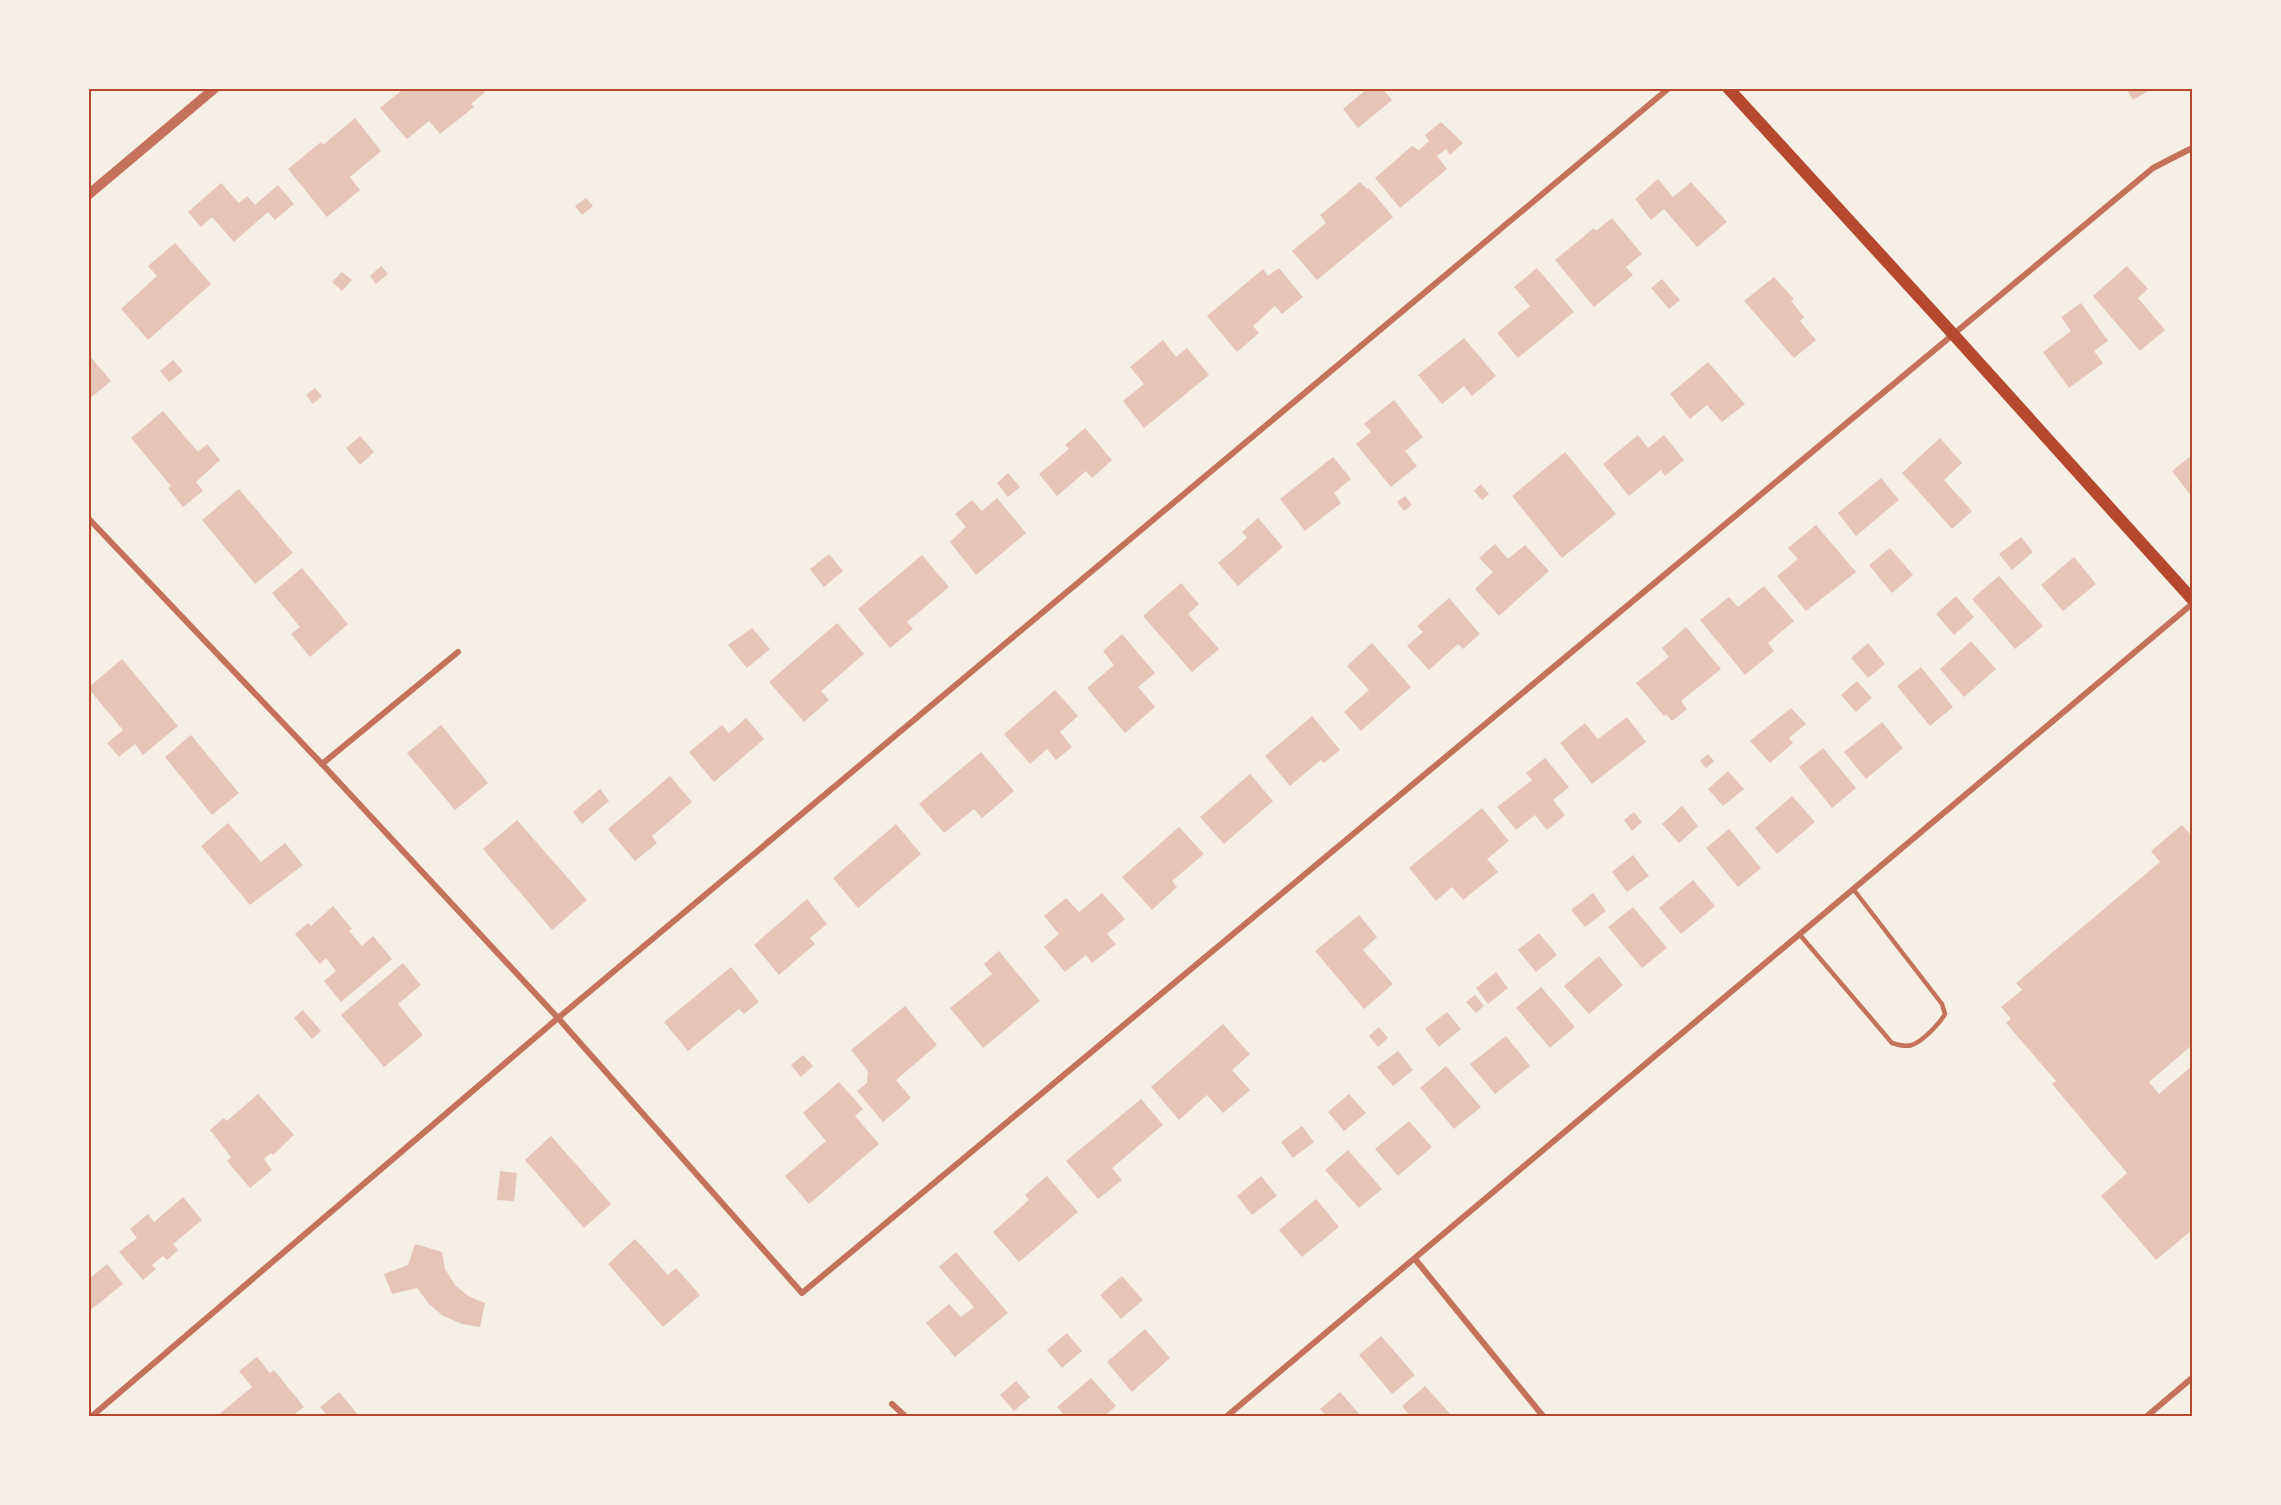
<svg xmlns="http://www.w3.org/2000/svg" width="2281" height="1505" font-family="Roboto,sans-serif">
<rect width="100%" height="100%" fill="#f6efe4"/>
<g fill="#e6c5b7">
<path d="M399,88H482L485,92L471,104L474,107L440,134L429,121L407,139L380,108L401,91Z"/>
<path d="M1368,88H1382L1392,100L1358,128L1343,109Z"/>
<path d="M2126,88H2153L2133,100Z"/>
<path d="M355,118L381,151L350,177L360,190L327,217L288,169L321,142L323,145Z"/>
<path d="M1441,122L1463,143L1450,155L1446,149L1437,156L1447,169L1400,208L1375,178L1412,146L1419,150L1429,141L1425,135Z"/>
<path d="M1658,179L1673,197L1691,182L1727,222L1697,247L1664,209L1651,220L1635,199Z"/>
<path d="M1360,182L1367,189L1369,188L1393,217L1317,280L1292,251L1326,223L1320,215Z"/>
<path d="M221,183L239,203L247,196L255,205L278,185L294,204L275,220L268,212L234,242L212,217L201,227L188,212Z"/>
<path d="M586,198L593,206L582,215L575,206Z"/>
<path d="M1612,218L1642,254L1626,267L1633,275L1594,307L1555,260L1594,228L1596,231Z"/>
<path d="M175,243L211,284L148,340L121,309L157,276L148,266Z"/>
<path d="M381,266L388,274L376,284L370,276Z"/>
<path d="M2127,266L2148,289L2138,298L2165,330L2140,351L2093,296Z"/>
<path d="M1279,268L1303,297L1282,314L1275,306L1253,326L1259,333L1237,352L1207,316L1263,269L1268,276Z"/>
<path d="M1537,268L1574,312L1518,358L1497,333L1530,306L1514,287Z"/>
<path d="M342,272L352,280L342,291L332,282Z"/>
<path d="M1774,277L1794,299L1791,301L1804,317L1800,321L1816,340L1794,358L1744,301Z"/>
<path d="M1662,279L1680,300L1669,309L1651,288Z"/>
<path d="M2081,303L2108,341L2094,351L2103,363L2069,388L2043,352L2071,331L2061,317Z"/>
<path d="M1464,338L1496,376L1472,396L1464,386L1442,404L1418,375Z"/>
<path d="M1163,340L1176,357L1187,348L1209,375L1144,428L1123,401L1144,384L1130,367Z"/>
<path d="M88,354L111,381L88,400Z"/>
<path d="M173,360L183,371L169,382L160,371Z"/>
<path d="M1708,362L1745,404L1722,422L1707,405L1690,419L1670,394Z"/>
<path d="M315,388L322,396L313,404L306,395Z"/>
<path d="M1394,400L1423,437L1405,451L1417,466L1391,487L1356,444L1371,432L1364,424Z"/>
<path d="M163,411L198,452L207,444L220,460L196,482L203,491L183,507L168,488L171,486L131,438Z"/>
<path d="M1085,428L1112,460L1092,478L1086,471L1057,496L1039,474L1069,449L1065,445Z"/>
<path d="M1638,435L1648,448L1664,435L1684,460L1665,476L1661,470L1629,496L1603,464Z"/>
<path d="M360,436L374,452L360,465L346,448Z"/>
<path d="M1940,438L1962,463L1944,480L1972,511L1952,529L1902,473Z"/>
<path d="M1565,452L1616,514L1562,558L1512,496Z"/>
<path d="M2192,455V497L2172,471Z"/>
<path d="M1333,457L1351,479L1334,493L1341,503L1305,531L1280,499Z"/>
<path d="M1008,473L1020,487L1008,497L997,483Z"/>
<path d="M1881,478L1899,500L1856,536L1838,513Z"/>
<path d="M1481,484L1489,494L1482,500L1474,491Z"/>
<path d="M239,489L293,553L255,584L202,520Z"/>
<path d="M1405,496L1412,505L1404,511L1397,502Z"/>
<path d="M997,498L1026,533L976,575L950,542L966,527L955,514L972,500L982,511Z"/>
<path d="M1258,518L1283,547L1238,586L1218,563L1247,538L1242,532Z"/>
<path d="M1816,525L1856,572L1806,611L1777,576L1798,559L1788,548Z"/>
<path d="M2021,537L2033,552L2012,570L1999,554Z"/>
<path d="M1495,544L1508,559L1525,545L1549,571L1499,616L1475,589L1493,572L1479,558Z"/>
<path d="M1890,548L1913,575L1892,593L1869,565Z"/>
<path d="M829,554L843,571L824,587L810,569Z"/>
<path d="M922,555L949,587L907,622L913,629L890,648L858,609Z"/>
<path d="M2074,557L2096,584L2063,611L2041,585Z"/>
<path d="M302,568L348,624L310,657L291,634L300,627L272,593Z"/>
<path d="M1999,576L2043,626L2015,649L1972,599Z"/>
<path d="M1181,583L1199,604L1188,614L1219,649L1192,672L1143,616Z"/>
<path d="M1764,586L1794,621L1768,643L1774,651L1745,675L1700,620L1729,597L1738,607Z"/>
<path d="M1956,596L1974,617L1954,635L1936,614Z"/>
<path d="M1449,598L1480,634L1463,649L1458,644L1429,670L1407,646L1423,632L1417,626Z"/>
<path d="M837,623L864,654L821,691L829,700L804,722L769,682Z"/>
<path d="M1686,627L1721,669L1681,701L1687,709L1672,721L1666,714L1664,716L1636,683L1669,657L1662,648Z"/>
<path d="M752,628L770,649L747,668L728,645Z"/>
<path d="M1122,634L1155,673L1138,687L1155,707L1125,733L1087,688L1114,665L1103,651Z"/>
<path d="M1971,641L1996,669L1964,697L1940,669Z"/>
<path d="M1372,643L1411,687L1361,731L1344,712L1369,690L1347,666Z"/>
<path d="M1868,643L1885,664L1868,678L1851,658Z"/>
<path d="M122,659L178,726L143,755L135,744L119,757L107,743L123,730L88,688Z"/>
<path d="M1921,667L1953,707L1930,726L1897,686Z"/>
<path d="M1857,681L1872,698L1856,712L1841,695Z"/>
<path d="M1055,690L1078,716L1060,732L1072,747L1056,760L1047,749L1030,764L1004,734Z"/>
<path d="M1791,708L1806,724L1789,738L1793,743L1770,763L1750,741Z"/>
<path d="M1312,716L1340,750L1324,763L1321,760L1290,786L1265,756Z"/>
<path d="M1627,717L1646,742L1592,784L1560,743L1585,723L1598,739Z"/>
<path d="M746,718L764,739L714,782L689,752L722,725L729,733Z"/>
<path d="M1882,722L1903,748L1866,779L1844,752Z"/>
<path d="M441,725L488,783L455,810L407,753Z"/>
<path d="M191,735L239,793L212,815L165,757Z"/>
<path d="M1823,748L1856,788L1832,808L1799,767Z"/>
<path d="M981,752L1014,791L982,818L974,809L944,833L919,804Z"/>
<path d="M1708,754L1714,761L1706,768L1700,761Z"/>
<path d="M1545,758L1569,787L1553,800L1565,815L1547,830L1535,815L1516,830L1497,807L1532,780L1526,773Z"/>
<path d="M1728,771L1744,789L1723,806L1708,789Z"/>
<path d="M1250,774L1273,801L1224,844L1200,817Z"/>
<path d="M670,776L692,802L652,836L657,843L635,861L608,829Z"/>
<path d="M600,789L609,801L582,824L573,812Z"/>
<path d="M1792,796L1815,822L1777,854L1755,828Z"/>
<path d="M1682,806L1698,826L1679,843L1662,824Z"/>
<path d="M1482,808L1509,841L1487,859L1498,872L1463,900L1452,887L1436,901L1409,868Z"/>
<path d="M1634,812L1642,822L1632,831L1624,820Z"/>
<path d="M517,820L587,900L552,930L483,849Z"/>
<path d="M228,823L261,862L285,843L303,865L250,905L201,846Z"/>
<path d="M896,824L921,854L858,908L833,878Z"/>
<path d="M2182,825L2191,835L2192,834V1045L2149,1082L2159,1094L2192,1066V1230L2156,1260L2101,1196L2127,1173L2052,1084L2056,1081L2006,1023L2011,1019L2001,1007L2022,990L2016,983L2160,862L2151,851Z"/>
<path d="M1179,827L1204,854L1172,881L1177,887L1152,910L1122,877Z"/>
<path d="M1729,829L1761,868L1738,887L1706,848Z"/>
<path d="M1633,855L1649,876L1627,892L1612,872Z"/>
<path d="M1693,880L1715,906L1681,934L1659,908Z"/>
<path d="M1102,893L1125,919L1107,934L1116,944L1092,963L1086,955L1065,972L1044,947L1059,934L1044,916L1066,898L1079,912Z"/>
<path d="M1593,893L1606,911L1585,927L1571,910Z"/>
<path d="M807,899L827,924L810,938L815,944L779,975L754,945Z"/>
<path d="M333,906L352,929L349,931L362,946L373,936L392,959L341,1002L324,981L336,971L326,958L320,964L295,934L308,923L311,926Z"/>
<path d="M1633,907L1667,948L1642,968L1608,927Z"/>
<path d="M1359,915L1377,937L1363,950L1393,984L1364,1009L1315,951Z"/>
<path d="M1539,933L1557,955L1536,972L1518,950Z"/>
<path d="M999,951L1040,1001L983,1048L950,1008L992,974L984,964Z"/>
<path d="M1599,956L1623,985L1589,1014L1564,986Z"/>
<path d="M403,963L421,985L398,1004L423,1035L384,1067L341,1015Z"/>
<path d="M731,967L759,1002L744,1014L739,1009L688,1051L664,1022Z"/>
<path d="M1496,972L1508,988L1488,1004L1476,988Z"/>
<path d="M1541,987L1575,1027L1550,1048L1516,1008Z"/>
<path d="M1475,995L1484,1006L1476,1013L1466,1002Z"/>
<path d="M905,1006L937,1045L896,1080L911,1098L883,1122L857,1091L867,1083L868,1071L851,1050Z"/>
<path d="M303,1010L321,1031L312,1039L294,1018Z"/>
<path d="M1447,1012L1461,1029L1439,1047L1425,1029Z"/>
<path d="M1223,1024L1250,1054L1232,1070L1250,1090L1223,1113L1207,1095L1179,1120L1151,1087Z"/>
<path d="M1379,1027L1388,1038L1378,1047L1369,1036Z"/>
<path d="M1506,1036L1530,1066L1495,1094L1470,1064Z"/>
<path d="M1398,1051L1413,1070L1393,1086L1377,1067Z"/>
<path d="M803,1055L813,1066L801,1077L791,1065Z"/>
<path d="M1446,1066L1481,1107L1454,1129L1420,1088Z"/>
<path d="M839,1082L863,1109L855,1116L879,1144L809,1204L785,1176L826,1141L803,1113Z"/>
<path d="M258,1094L294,1135L273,1155L271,1153L264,1159L272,1170L250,1188L227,1161L231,1157L210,1130L224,1118L227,1121Z"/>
<path d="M1349,1094L1366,1113L1344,1131L1328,1112Z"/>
<path d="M1141,1099L1163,1125L1112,1168L1122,1180L1098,1199L1066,1161Z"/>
<path d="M1409,1121L1432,1147L1398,1176L1375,1149Z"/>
<path d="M1302,1126L1314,1142L1293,1158L1281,1142Z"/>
<path d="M551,1136L611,1204L584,1228L525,1160Z"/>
<path d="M1348,1150L1382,1189L1359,1208L1325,1170Z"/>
<path d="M500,1171L517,1173L514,1201L497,1200Z"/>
<path d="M1047,1176L1078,1212L1019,1262L993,1232L1029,1200L1025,1195Z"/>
<path d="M1261,1176L1277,1196L1252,1215L1237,1196Z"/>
<path d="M183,1197L202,1220L173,1244L178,1250L167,1260L163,1256L152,1265L156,1269L143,1280L119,1252L137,1238L130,1229L148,1214L154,1222Z"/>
<path d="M1316,1199L1339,1227L1302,1257L1279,1230Z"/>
<path d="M635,1239L668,1275L676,1268L700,1295L663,1327L608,1264Z"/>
<path d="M415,1244L442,1252L445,1269L455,1285L468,1296L485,1303L480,1327L462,1324L443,1316L429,1304L417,1288L392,1294L384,1274L408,1265Z"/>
<path d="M956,1252L1008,1313L955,1357L926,1323L949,1304L961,1317L974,1307L939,1267Z"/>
<path d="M107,1264L123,1284L88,1312V1280Z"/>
<path d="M1122,1276L1143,1300L1121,1319L1100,1295Z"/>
<path d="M1145,1329L1170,1358L1132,1392L1107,1362Z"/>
<path d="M1067,1333L1082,1351L1062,1368L1047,1350Z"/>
<path d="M1381,1336L1415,1375L1392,1394L1359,1355Z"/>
<path d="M257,1357L270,1373L274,1370L304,1407L292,1416H217L252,1387L239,1371Z"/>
<path d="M1091,1378L1116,1406L1104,1416H1065L1057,1407Z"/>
<path d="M1016,1381L1030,1397L1014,1411L1000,1395Z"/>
<path d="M1425,1386L1452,1416H1410L1402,1406Z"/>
<path d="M339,1392L359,1416H328L320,1407Z"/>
<path d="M1340,1392L1360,1415L1358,1416H1327L1320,1409Z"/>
</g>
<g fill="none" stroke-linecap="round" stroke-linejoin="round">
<path stroke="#c5725c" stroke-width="4.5" d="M1800,935L1892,1043C1898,1045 1906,1047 1912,1045C1923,1041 1940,1023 1945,1014L1942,1004L1854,890"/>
<g stroke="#c5725c" stroke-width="6">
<path d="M88,518L322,764L558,1018L802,1293L2153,168L2192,148"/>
<path d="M322,764L458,652"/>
<path d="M1415,1259L1543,1416"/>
<path d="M892,1404L905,1416"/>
<path d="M92,1416L558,1018L1669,88"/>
<path d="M1227,1416L2192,604"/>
<path d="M2147,1416L2192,1378"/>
</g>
<path stroke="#c5725c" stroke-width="10" d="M88,195L215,88"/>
<path stroke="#b5482f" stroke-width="12" d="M1728,88L1953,334L2192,599"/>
</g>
<rect width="2281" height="1505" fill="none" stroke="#f6efe4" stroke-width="180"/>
<rect x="90" y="90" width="2101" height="1325" fill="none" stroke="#b5482f" stroke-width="2"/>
</svg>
